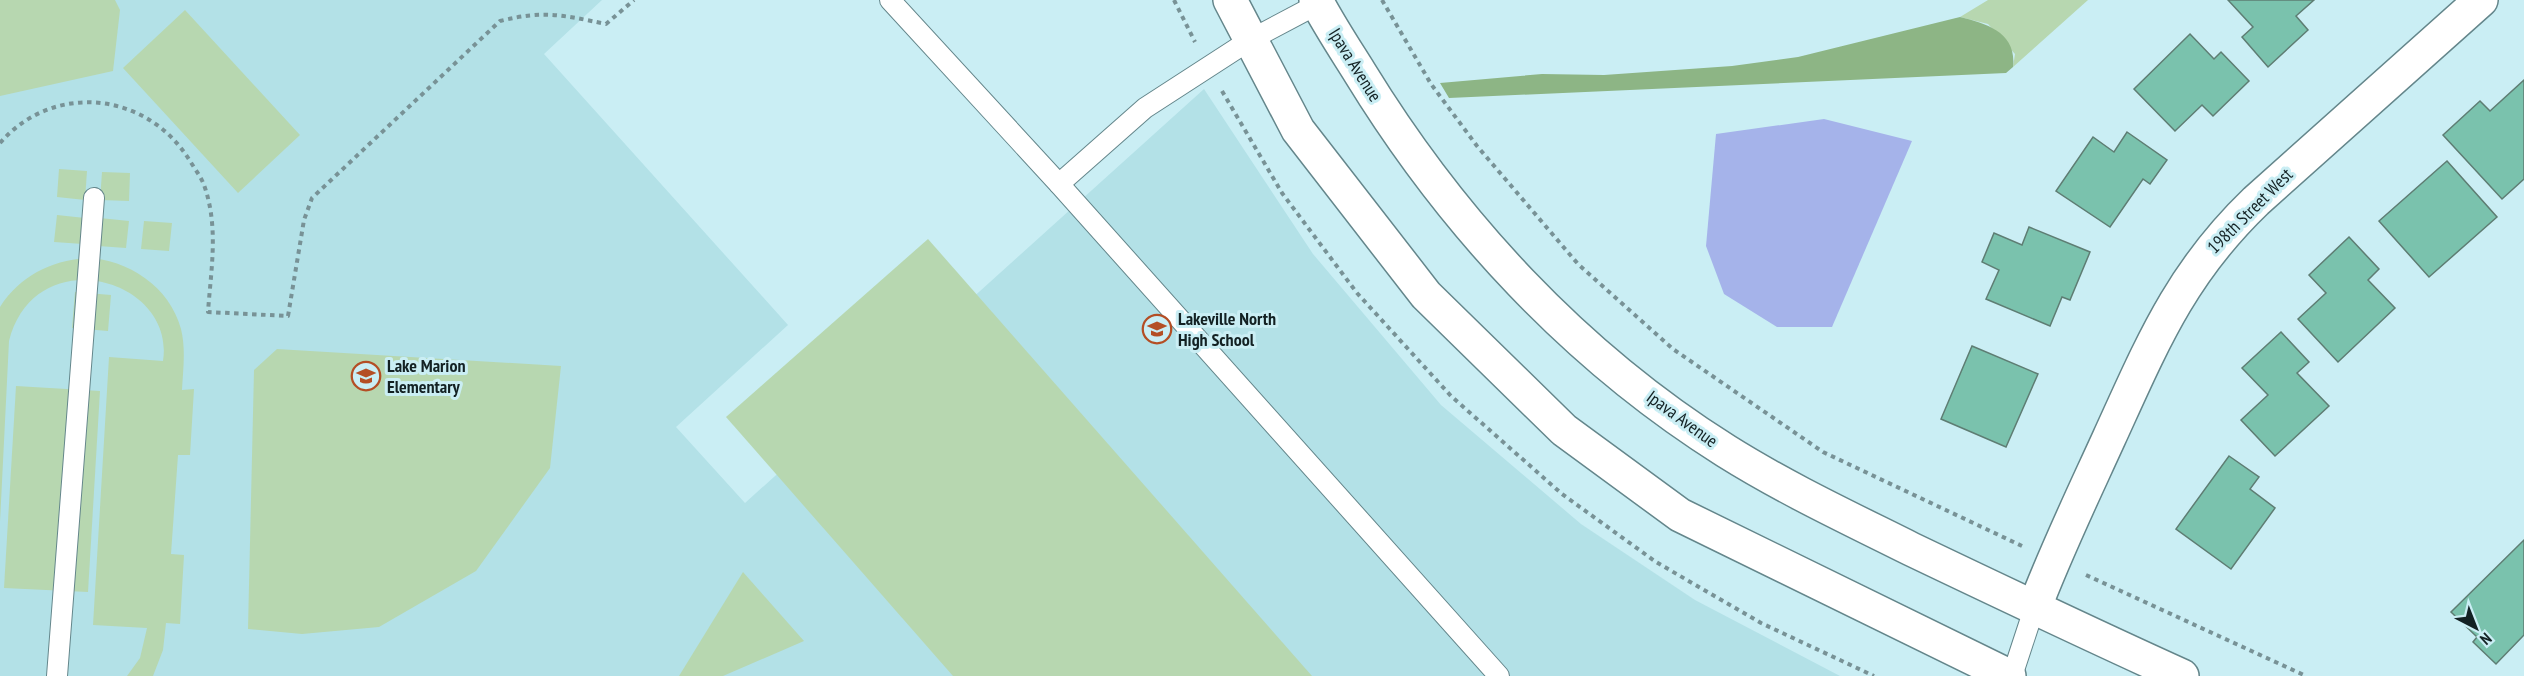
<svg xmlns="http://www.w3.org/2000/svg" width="2524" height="676" font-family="'PT Sans Narrow',sans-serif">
<rect width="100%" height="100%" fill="#caeef4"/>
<path fill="#b3e1e7" d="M0,0H602L544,54L788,325L676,427L745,503L1204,89L1313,254L1441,405L1581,524L1695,600L1840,676H0Z"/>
<g fill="#b7d7b0">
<path d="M0,0H115L120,10L113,71L0,96Z"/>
<path d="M1988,0H2088L2013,67L2015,54L1988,24L1960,17Z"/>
<path d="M185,10L300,135L238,193L123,68Z"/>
<path d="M59,169L87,171L85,200L57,197Z"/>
<path d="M102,172L130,173L129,201L100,200Z"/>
<path d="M57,215L85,218L83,244L54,242Z"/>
<path d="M100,218L129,221L126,248L98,246Z"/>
<path d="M144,221L172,223L169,251L141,249Z"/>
<path d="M928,239L1312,676H953L726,417Z"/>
<path d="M86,258C128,259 170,287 181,329C186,349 183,370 182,390L194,389L190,455H178L171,554L184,555L180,624L166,623L163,650L153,676H127L140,658L147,628L93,625L109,357L163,361C176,278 35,239 9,341L0,522V307C20,276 50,261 86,258Z"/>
<path d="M75,292L111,295L108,331L72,328Z"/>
<path d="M277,349L561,366L550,468L476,571L379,627L302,634L248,629L254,370Z"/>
<path d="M16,386L100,391L88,592L4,588Z"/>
<path d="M743,572L804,641L723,676H679Z"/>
</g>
<path fill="#8db585" d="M1960,17C1988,24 2017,33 2013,67L2006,73L1449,98L1440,83L1542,74L1604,75L1732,66L1798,57Z"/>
<path fill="#a5b3ea" d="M1824,119L1912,141L1832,327H1777L1724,294L1706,246L1716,134Z"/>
<g fill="#7ac2ad" stroke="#5e7d73" stroke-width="1.5">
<path d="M2228,0H2314L2296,16L2308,30L2268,67L2242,37L2253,27Z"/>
<path d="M2190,34L2214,59L2221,52L2249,81L2213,116L2202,105L2175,131L2134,89Z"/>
<path d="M2524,80V179L2502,199L2443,135L2480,101L2490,111Z"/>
<path d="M2127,132L2167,160L2150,184L2143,179L2110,227L2056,191L2093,137L2114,152Z"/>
<path d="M2447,161L2497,217L2429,277L2379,221Z"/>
<path d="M2029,227L2090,252L2070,300L2062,297L2050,326L1986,299L1999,270L1982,262L1994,233L2022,245Z"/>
<path d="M2349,237L2379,269L2368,280L2395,308L2338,362L2298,319L2326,293L2309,275Z"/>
<path d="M2281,332L2309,362L2297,373L2329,406L2275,456L2241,420L2268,395L2242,368Z"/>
<path d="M1972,346L2038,374L2006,447L1941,419Z"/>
<path d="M2229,456L2259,477L2250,489L2275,508L2231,569L2176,529Z"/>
<path d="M2524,540V635L2496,664L2473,642L2477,637L2451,612Z"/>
</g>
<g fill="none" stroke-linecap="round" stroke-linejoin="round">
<g stroke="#64868b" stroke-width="22">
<g id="service">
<path d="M890,0L1059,184L1499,676"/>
<path d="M1059,184L1145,108L1250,40L1318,4"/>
<path d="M57,676L94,198"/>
<path d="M2012,676L2034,609"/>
</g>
</g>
<g stroke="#64868b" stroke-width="36">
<path id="minor" d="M2034,609C2056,551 2083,495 2109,438C2152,344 2180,274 2256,201L2481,0"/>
</g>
<g stroke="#64868b" stroke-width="36">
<g id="tertiary">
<path d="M1230,0L1298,130L1426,295L1564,430L1680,515L2009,676"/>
<path d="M1316,0C1329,25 1345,49 1360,73C1452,223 1575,356 1726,451C1785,488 1849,518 1911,549C2001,592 2091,635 2182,676"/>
</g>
</g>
<g stroke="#789296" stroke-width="4" stroke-dasharray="4.5 4.5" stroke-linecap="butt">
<path d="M1174,0L1195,42"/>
<path d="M1382,0L1431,84L1477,146L1578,264L1673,349L1823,452L2022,546"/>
<path d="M1222,91L1282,193L1357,293L1451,396L1562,494L1656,562L1761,623L1874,676"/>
<path d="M0,143C54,81 148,92 190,161C195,169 201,177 204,185C219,227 211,269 208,312L288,316L304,220L312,198L500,21C544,10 562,15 606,24L634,0"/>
<path d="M2086,575L2306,676"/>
</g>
<use href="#service" stroke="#fff" stroke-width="20"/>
<use href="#minor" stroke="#fff" stroke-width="33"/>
<use href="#tertiary" stroke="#fff" stroke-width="33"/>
</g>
<defs>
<g id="school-ring" transform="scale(1.5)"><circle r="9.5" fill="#caeef4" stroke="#b44e24" stroke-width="1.5"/><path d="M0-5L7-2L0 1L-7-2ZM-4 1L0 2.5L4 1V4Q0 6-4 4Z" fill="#b44e24"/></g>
</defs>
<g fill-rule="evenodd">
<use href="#school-ring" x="1157" y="329"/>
<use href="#school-ring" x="366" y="376"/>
</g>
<g text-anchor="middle" stroke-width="6" stroke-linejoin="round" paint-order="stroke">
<g font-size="18" fill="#132123" stroke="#caeef4">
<text transform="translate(1355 65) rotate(58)" y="6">Ipava Avenue</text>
<text transform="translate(2250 211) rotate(-45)" y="6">198th Street West</text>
<text transform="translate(1682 419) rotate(36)" y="6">Ipava Avenue</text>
</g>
<g font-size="18" font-weight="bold" fill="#132123" stroke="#caeef4" text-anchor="start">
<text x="1178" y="325">Lakeville North<tspan x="1178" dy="21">High School</tspan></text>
<text x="387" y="372">Lake Marion<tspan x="387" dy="21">Elementary</tspan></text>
</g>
</g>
<g transform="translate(2476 628) rotate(138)" stroke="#caeef4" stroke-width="4.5" paint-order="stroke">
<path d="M0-4.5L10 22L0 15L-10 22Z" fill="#132123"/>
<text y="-9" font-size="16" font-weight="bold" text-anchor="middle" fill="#132123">N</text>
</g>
</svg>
